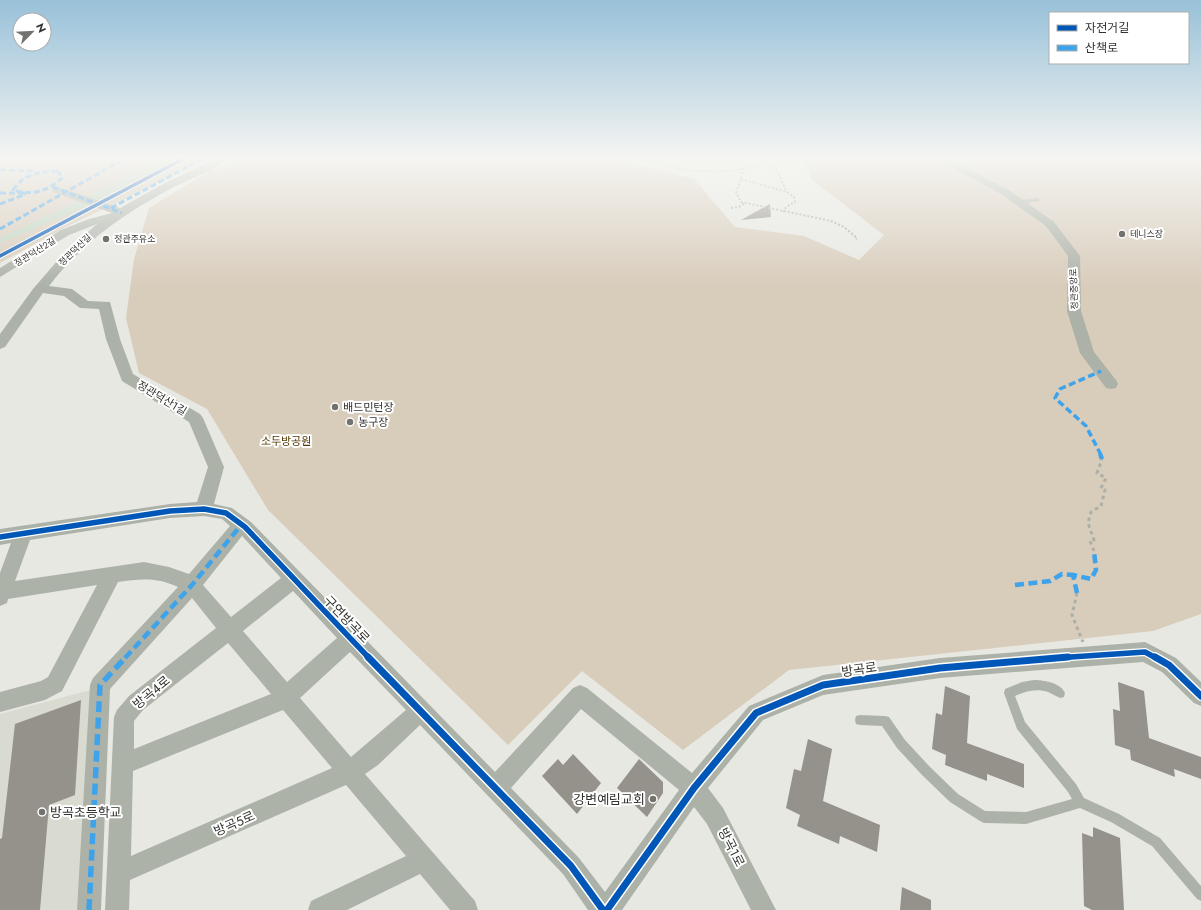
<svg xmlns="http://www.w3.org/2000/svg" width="1201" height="910" font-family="Jost,'Noto Sans KR',sans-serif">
<rect width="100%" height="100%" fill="#e8e8e3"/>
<path fill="#dadbd0" d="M90,690L78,910H0V714Z"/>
<g fill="#d8ccbb">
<path d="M0,159H197L177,174L70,225L0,263Z"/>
<path d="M241,159H615L694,179L735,227L804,236L859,260L884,235L812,180L803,159H1201V614L1153,631L789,670L683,750L582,671L508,745L268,510L207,409L139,373L126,318L134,259L149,208L206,173Z"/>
</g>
<path fill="#c1d5c2" d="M167,159H177L85,207L0,243V238Z"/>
<g fill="#94928a">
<path d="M770,204L771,217L741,220Z"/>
<path d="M1118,682L1144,691L1149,738L1201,757V779L1174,769L1175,777L1131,760L1130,750L1115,745L1113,709L1120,711Z"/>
<path d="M945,686L970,696L967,743L1024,764V788L987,774V781L945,765L946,755L932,749L936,713L942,715Z"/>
<path d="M81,700L75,795L49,805L40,910H0V839L2,838L15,724Z"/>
<path d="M808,739L832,749L823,801L880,825L877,852L840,836L839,844L797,826L800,815L786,808L794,769L801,771Z"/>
<path d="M573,754L601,783L577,814L542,776L558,759L563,765Z"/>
<path d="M639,759L663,782V793L647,817L617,788Z"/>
<path d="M1093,827L1120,838L1124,910H1092L1084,906L1082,833L1093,837Z"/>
<path d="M902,887L931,900V910H900Z"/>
</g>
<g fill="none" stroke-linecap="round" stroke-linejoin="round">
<g stroke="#acafa8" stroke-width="2" stroke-dasharray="2 2" stroke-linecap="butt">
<path d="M644,159C676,173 741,178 772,159"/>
<path d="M766,164L777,171L787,192"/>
<path d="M742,168L741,179L736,193L741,202L831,221L844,227L857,238L856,239"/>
<path d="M741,179L787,192L794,197L795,202L786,207L783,212"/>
<path d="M731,208L739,207L745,203"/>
</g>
<g stroke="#acafa8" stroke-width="3" stroke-dasharray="3.5 3.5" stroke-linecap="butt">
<path d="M1094,551L1090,541L1094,540L1088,523L1091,512L1101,506L1105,490L1101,488L1106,478L1097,473L1102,459"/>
<path d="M1077,593L1072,615L1083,642"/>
</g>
<g fill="#adb2a8" fill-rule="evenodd">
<path d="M1037,198L1040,200L1039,201L1021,204L1018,202L1021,200Z"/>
<path d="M1034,680C1044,680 1061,683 1065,693L1064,697L1060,698C1056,696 1052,694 1048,692C1037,688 1025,691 1015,696L1025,722L1076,784L1084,798L1119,814L1160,838L1201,886V901L1197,899L1152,846L1111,822L1080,808L1026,824L984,823L980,821L950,802L922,775L897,748L882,726L860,725L856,724L855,720L856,716L860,715L885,716L889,717L905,740L930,767L958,794L985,811L1026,812L1072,799L1068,792L1017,729L1004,693L1005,689L1022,682Z"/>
</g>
<g fill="#adb2a8" fill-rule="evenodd">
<path d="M215,159H229C223,166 183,182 172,188C124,213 82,243 49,286L72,289L88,301L110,302L120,339L133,374L200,414L203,418L224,467L214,504L232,508L251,522L495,772L573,688L580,685L587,688L692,773L749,706L823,675L940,658L1145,642L1176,658L1201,682V706L1194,703L1162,672L1143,662L940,678L823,695L763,720L708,788L723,808L776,910H751L707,824L694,807L622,910H588L563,874L420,725L378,765L365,774L475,901L478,910H450L420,874L347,910H308L311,901L406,856L346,785L130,880L129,910H105L114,717L117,710L129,696L216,628L192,598L110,689L101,910H77L90,685L93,678L178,587C156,577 140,579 118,582L62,691L45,700L0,712V692L41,681L48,677L97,585L8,599L7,603L0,606V573L11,543L0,545V529L170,504L197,502L208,467L189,422L122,381L106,339L99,309L80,308L64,296L43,293L5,347L0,349V334L33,289L64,253L97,224L69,235L0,277V268L61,230L89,219L112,213L53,192L52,190L53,188H61L120,208L163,184ZM204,516L222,519L230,526L189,574L169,567L144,562L15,581L30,540L170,518ZM242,536L281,578L231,617L203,585ZM293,591L337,638L287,682L243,631ZM228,643L271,694L134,749V721L143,710ZM350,652L406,710L351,757L300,698ZM581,709L679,790L605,892L579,858L511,788ZM283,710L332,768L131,856L133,771Z"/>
<path d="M935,159H949L1009,190L1054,222L1080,256L1081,311L1094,352L1116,380L1118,384L1116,388L1111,389L1106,388L1080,353L1067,311L1068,256L1046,226L1001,194Z"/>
</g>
<g stroke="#3ea3eb" stroke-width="3" stroke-dasharray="6 3" stroke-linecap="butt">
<path d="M0,170L36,171"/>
<path d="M57,171L63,177C48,191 33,196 13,190C24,174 38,172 57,171Z"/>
<path d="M53,187L122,213"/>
<path d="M0,193H24"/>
<path d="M24,193L26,194"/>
<path d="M0,204L26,194"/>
<path d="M111,208L202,159"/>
<path d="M0,229L124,159"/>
</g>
<path stroke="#3ea3eb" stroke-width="3.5" stroke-dasharray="7 3.5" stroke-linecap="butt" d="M1101,455L1086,426L1055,398L1060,389L1101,371"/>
<g stroke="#3ea3eb" stroke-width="4.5" stroke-dasharray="9 4.5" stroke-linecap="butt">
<path d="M1100,454L1102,459"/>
<path d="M1015,585L1050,581L1062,574L1073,575"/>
<path d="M1077,593L1073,575L1091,579L1096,570L1094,551"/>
<path d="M125,658L192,585L241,525"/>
</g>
<path stroke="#3ea3eb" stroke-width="5.5" stroke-dasharray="11 5.5" stroke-linecap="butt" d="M89,910L100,685L126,657"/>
<g stroke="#fff" stroke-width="5.5">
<path id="cycleway-far2" d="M0,256L183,159"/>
</g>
<g stroke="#fff" stroke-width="8">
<g id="cycleway-far1">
<path d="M0,537L170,511L204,509L226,513L245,527L369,658"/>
<path d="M1056,658L1145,652L1156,658"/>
</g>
</g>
<g stroke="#fff" stroke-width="10">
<g id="cycleway">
<path d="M368,657L571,866L603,910"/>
<path d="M1155,657L1169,665L1201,696"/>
<path d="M607,910L694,788L756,713L823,685L940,668L1068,657"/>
</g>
</g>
<use href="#cycleway-far2" stroke="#0057b8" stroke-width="3.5"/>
<use href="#cycleway-far1" stroke="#0057b8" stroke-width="5.5"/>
<use href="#cycleway" stroke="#0057b8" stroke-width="7"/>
</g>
<linearGradient id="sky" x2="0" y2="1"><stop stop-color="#98c1d9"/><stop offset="0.55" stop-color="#f5f5f2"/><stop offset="1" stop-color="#f5f5f2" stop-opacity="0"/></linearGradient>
<rect width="1201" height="287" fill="url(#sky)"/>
<g fill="#72726e" stroke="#fff" stroke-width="1.5">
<circle cx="1122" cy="234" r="4"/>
<circle cx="106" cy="239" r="4"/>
<circle cx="335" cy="407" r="4"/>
<circle cx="350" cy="422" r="4"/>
<circle cx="653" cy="799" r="4"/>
<circle cx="42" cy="812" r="4"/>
</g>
<g text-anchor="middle" stroke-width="4" stroke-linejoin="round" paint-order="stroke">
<g font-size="9" fill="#32332f" stroke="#fff" text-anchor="start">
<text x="1130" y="237">테니스장</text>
<text x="114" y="242">정관주유소</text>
</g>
<g font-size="9" fill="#32332f" stroke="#fff">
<text transform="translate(75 250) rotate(-44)" y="3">정관덕산길</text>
<text transform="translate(35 252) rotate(-32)" y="3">정관덕산2길</text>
<text transform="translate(1074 289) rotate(-92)" y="3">정관중앙로</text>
</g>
<g font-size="11" fill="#32332f" stroke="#fff">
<text transform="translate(162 398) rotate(31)" y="4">정관덕산1길</text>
</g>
<g font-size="11" fill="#32332f" stroke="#fff" text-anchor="start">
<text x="343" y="411">배드민턴장</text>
<text x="358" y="426">농구장</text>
</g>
<g font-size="11" fill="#543600" stroke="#fff">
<text x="286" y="445">소두방공원</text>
</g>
<g font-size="13" fill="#32332f" stroke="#fff">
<text transform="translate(347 619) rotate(46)" y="5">구연방곡로</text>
<text transform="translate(859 669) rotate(-8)" y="5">방곡로</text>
<text transform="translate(151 692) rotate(-40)" y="5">방곡4로</text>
<text transform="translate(234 823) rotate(-24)" y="5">방곡5로</text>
<text transform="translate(732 847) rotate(63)" y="5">방곡1로</text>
</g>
<g font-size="13" fill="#32332f" stroke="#fff" text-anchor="end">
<text x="645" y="804">강변예림교회</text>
<text x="50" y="817" text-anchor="start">방곡초등학교</text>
</g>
</g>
<rect x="1049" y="12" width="140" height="52" fill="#ffffff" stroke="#adadac"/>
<rect x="1057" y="25" width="20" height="6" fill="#0057b8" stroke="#adadac"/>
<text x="1085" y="32" font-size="12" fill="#32332f">자전거길</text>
<rect x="1057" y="45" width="20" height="6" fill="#3ea3eb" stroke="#adadac"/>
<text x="1085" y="52" font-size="12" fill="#32332f">산책로</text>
<g transform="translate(32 32) rotate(66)"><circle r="19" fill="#ffffff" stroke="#adadac"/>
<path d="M0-3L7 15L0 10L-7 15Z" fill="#72726e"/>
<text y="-6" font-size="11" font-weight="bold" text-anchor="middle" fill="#32332f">N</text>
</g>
</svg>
